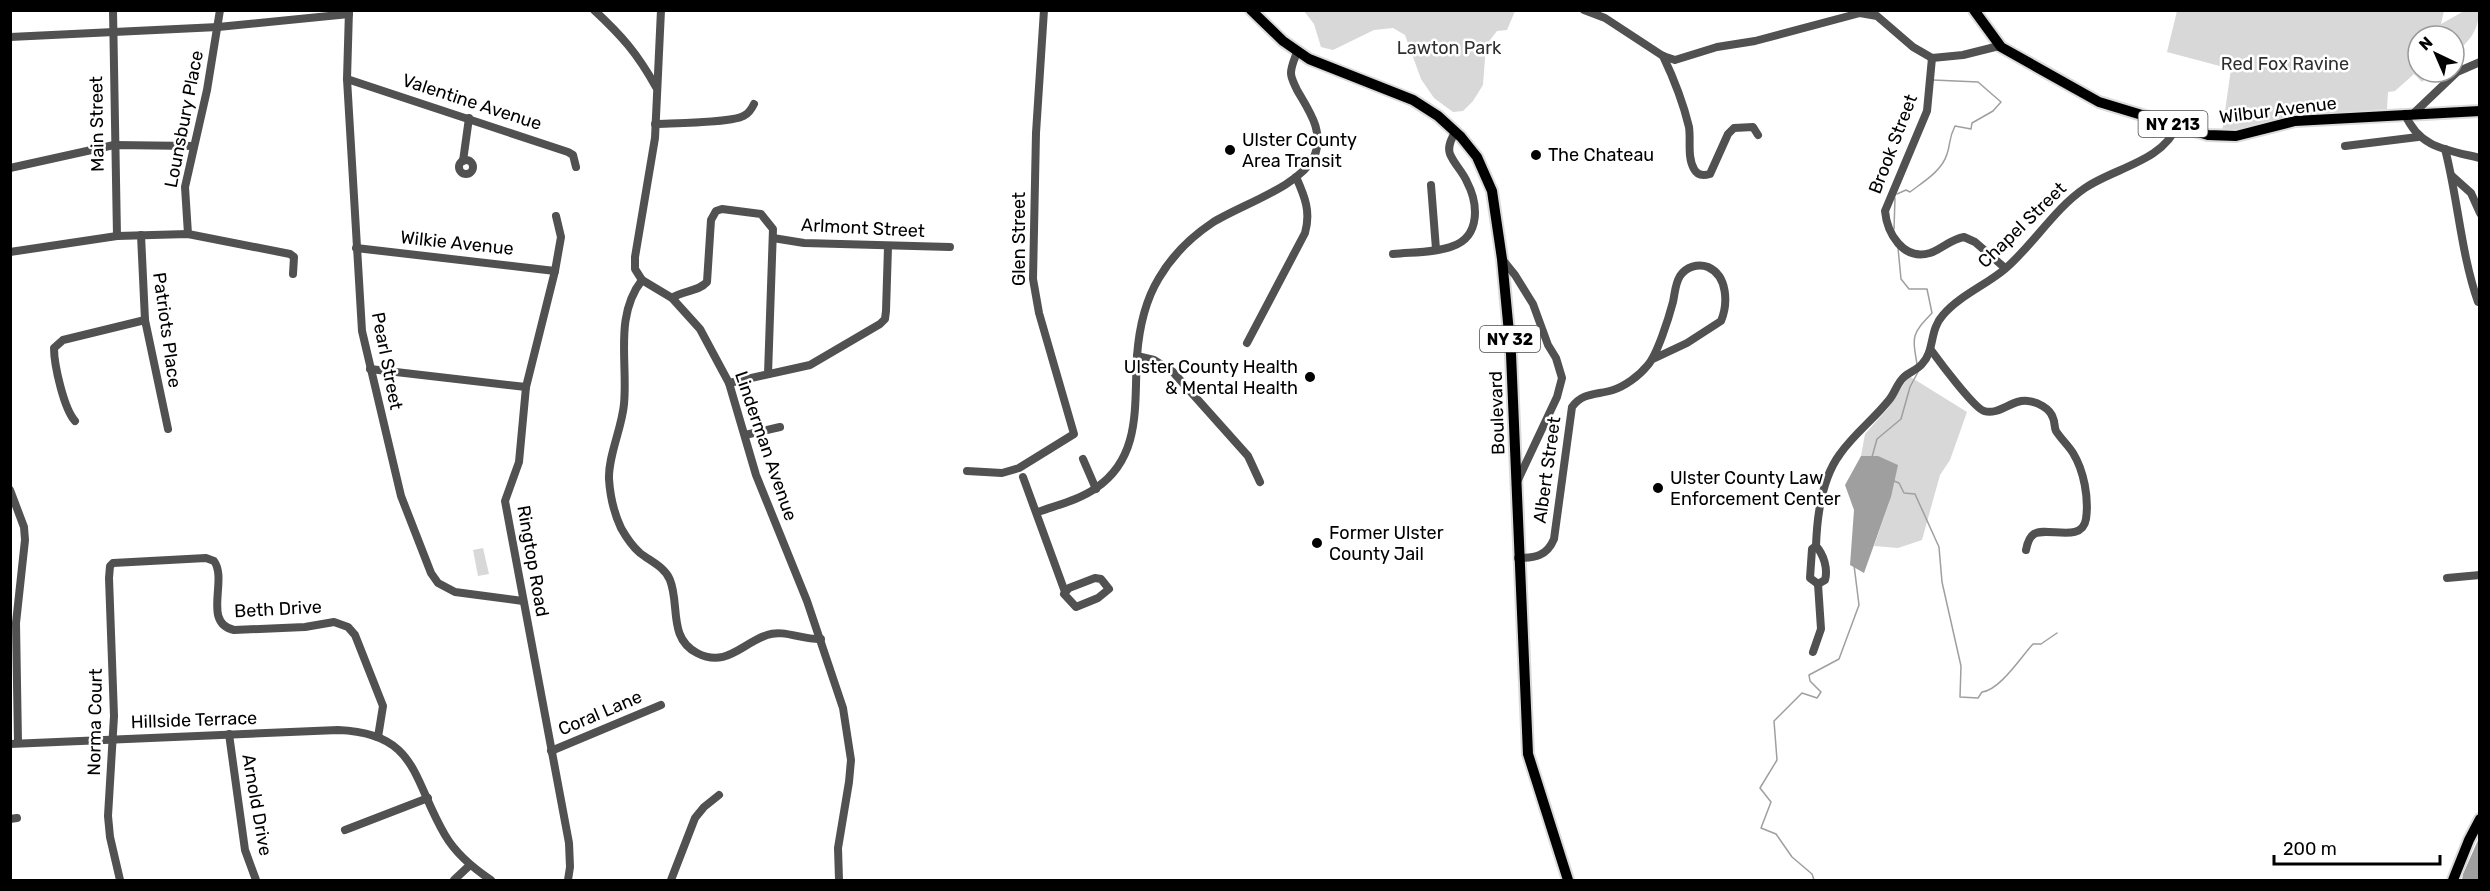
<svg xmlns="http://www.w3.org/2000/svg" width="2490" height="891" font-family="Rubik,sans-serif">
<rect width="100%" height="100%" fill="#fff"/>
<g fill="#d8d8d8">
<path d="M1304,11H1515L1507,30L1497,31L1486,45L1483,85L1473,101L1463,111L1453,112L1434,98L1421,79L1405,35L1393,28L1374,30L1333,50L1321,47L1314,24Z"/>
<path d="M2177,11H2444L2441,24L2464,11H2479C2479,30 2469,42 2454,54V36H2418V72H2433L2422,82L2414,74L2395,91L2388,92L2387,109L2308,115L2236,131L2222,132L2231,69L2167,52Z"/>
<path d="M1909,376L1967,412L1950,460L1940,475L1922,540L1898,548L1874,546L1890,500L1878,456H1861L1865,434L1889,407Z"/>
<path d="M483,548L489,574L478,576L473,550Z"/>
</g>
<g fill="#9f9f9f">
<path d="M1861,456H1878L1898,465L1891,497L1864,573L1850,565L1854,510L1845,485Z"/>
<path d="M2479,838V880H2462L2463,874Z"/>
</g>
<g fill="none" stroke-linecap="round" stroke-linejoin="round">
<g stroke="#9f9f9f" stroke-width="1.5">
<path d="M1897,194L1906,190L1910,192C1923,182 1942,171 1947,154C1951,143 1948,140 1955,126L1971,129L1972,123L1993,111L2001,102L1978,82L1933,80"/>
<path d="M1894,229L1895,198"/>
<path d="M1898,248L1901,279L1909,289H1927L1932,313C1912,334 1912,335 1917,364"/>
<path d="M1872,457L1877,439L1901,419L1910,387L1918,372"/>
<path d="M1894,481L1899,483L1904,493L1915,494L1939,547L1942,582L1961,666L1960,697L1978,698L1982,692C2000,690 2020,658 2033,644H2041L2057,633"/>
<path d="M1814,880L1812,874L1792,857L1776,834L1761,828L1771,802L1760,788L1777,760L1774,721L1802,693L1817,698L1821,692L1810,681L1809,675L1839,659L1859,605L1854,565"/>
</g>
<g stroke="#dbdbdb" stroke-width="14">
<g id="major">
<path d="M1251,10L1283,41L1309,59L1413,100L1438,116L1461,137L1477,157L1492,191L1502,259L1511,354L1528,754L1568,880"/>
<path d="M1974,10L2001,47L2099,102L2208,135L2236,136L2295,121L2480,111"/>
<path d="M2453,880L2469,840L2480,819"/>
</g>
</g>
<g stroke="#515151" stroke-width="8">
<path d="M113,10L117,236"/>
<path d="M349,10L347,79L362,331L401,496L431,573L438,583L455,592L523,601"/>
<path d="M594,10C622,36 637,53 656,87"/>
<path d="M661,10L655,138L635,257V269L642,280L672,298L700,329L729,383L756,475L807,601L843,708L851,760L849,782L838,848L839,880"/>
<path d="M1584,10L1605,18L1663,56L1675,60L1717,47L1755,41L1860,13L1877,16L1913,47L1932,58L1963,55L1999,46"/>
<path d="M10,37L218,27L349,14"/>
<path d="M1663,56C1674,79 1683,102 1689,127C1691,140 1687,157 1694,169C1697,175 1703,176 1710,174L1728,134L1734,128L1753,127L1758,135"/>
<path d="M1932,58L1927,111L1885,211C1887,233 1903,261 1930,253C1942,249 1951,239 1964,237L1975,242L2005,268"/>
<path d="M347,79L568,152L573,155L576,167"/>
<path d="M2414,113L2457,72L2480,62"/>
<path d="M2405,114C2419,148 2447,150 2480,158"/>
<path d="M655,124C672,123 736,123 745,115C749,113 752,108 754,104"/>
<path d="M2345,146L2418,137"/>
<path d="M2445,149C2458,199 2461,254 2478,302"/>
<circle cx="466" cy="167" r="7"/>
<path d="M463,161L469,118"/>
<path d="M10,168L114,145L194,146"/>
<path d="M2452,176L2471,193L2480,213"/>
<path d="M1431,185L1436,249"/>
<path d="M556,216L561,237L555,271L526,387L519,462L505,501L569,843L570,867L568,880"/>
<path d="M188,234L185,187L207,90L220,10"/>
<path d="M141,235L145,320L168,429"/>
<path d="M773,238L804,243L950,247"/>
<path d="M356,248L555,271"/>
<path d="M10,252L117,236L188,234L290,254L294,257L293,274"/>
<path d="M1393,254C1412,252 1435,253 1453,246C1481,236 1478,203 1467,182C1463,172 1454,164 1450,154C1447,146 1452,138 1455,132"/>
<path d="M1502,259L1515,275L1533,304L1548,345L1556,358L1562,378L1557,397L1516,484"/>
<path d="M642,280C614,316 628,362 624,404C622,428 608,456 609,479C610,495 614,513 621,528C626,537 632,546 640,553C650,561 665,567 670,580C680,605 668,638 697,653C726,668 741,644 767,635C783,629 803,640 821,639"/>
<path d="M672,298C683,290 698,292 707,282L711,220L716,211L722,209L761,214L773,229L768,374"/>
<path d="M1247,343L1305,233C1311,212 1305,197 1296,177"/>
<path d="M1931,350C1939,361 1974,408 1984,411C1999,416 2013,398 2028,401C2037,402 2050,408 2053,418C2055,422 2054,427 2056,431C2061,439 2068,445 2073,453C2084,471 2089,498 2086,519C2082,544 2047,526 2034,534C2029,537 2027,545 2026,550"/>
<path d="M1137,356L1154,360L1173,372L1248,456L1260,482"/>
<path d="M370,369L526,387"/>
<path d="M729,383L810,365L880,324L885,319L886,311L888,247"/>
<path d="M75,421C64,409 54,365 54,348L63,340L145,320"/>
<path d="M745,435L780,427"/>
<path d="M1083,459L1096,489"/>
<path d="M967,471L1002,473L1019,468L1074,434L1039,313L1033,279L1036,133L1044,10"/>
<path d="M1023,477L1065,592"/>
<path d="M10,490L24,527L25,540L16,623L18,743"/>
<path d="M1038,512C1057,505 1079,500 1096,488C1142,457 1134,404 1137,356C1139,329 1145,301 1159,278C1172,256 1191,237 1212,223C1240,205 1299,187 1314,157C1325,132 1309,111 1297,90C1295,85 1291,79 1291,73C1291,66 1295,58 1297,52"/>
<path d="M1816,546L1812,549L1810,578L1818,584"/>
<path d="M1518,558C1535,558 1547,556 1554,539L1572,407C1583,392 1597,395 1613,390C1625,386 1639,376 1647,366C1657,356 1669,317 1673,302C1675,293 1675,284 1680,276C1686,267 1698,263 1708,267C1728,276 1728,304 1721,321L1687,343L1653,359"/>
<path d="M1095,578L1101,579L1109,589L1098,598L1076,607L1064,594L1069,588Z"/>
<path d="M2447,578L2480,575"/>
<path d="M1818,584L1825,580C1828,569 1824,555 1816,546C1817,517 1822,478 1840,454C1854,434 1874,419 1889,400C1895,393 1897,383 1904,377C1909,372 1917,370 1922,364C1935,351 1929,330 1943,315C1959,296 1986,285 2005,269C2034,244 2054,209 2085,188C2114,168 2164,161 2177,125"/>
<path d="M1813,652L1821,629L1818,584"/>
<path d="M229,734L245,850L256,880"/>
<path d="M10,744L338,730C418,733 412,779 445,835C456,854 473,868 491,880"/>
<path d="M551,751L661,705"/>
<path d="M10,819L17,818"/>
<path d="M345,830L428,798"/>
<path d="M120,880L110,837L108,816L114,716L109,578L110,566L113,563L206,558L214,561C228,580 202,623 234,630L305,627L334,622L348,627L355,635L383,706L378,737"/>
<path d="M454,880L470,865"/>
<path d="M671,880L695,818L704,807L719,795"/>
</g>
<use href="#major" stroke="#000" stroke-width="10"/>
</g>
<g fill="#000" stroke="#fff" stroke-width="2">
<circle cx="1230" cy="150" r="6"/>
<circle cx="1536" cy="155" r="6"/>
<circle cx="1310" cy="377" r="6"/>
<circle cx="1658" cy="488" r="6"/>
<circle cx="1317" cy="543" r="6"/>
</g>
<g text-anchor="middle" stroke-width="5" stroke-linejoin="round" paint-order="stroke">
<g fill="#fff" stroke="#4c4c4c" stroke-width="1.5">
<rect x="2138.5" y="111" width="69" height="26" rx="4.5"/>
<rect x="1480" y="326" width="60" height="26" rx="4.5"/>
</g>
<g font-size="16" font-weight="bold" fill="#000">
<text x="2173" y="130">NY 213</text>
<text x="1510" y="345">NY 32</text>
</g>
<g font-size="18" fill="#2f2f2f" stroke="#fff">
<text x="1449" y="54">Lawton Park</text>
<text x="2285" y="70">Red Fox Ravine</text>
</g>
<g font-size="18" fill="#000" stroke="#fff">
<text transform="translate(472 102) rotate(18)" y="6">Valentine Avenue</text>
<text transform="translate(2278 110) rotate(-7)" y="6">Wilbur Avenue</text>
<text transform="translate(184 119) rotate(-79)" y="6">Lounsbury Place</text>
<text transform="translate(97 124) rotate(-91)" y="6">Main Street</text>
<text transform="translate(1893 144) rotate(-69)" y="6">Brook Street</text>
<text transform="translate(2022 225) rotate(-44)" y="6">Chapel Street</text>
<text transform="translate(863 228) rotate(3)" y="6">Arlmont Street</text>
<text transform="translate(1019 239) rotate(-90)" y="6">Glen Street</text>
<text transform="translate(457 243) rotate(6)" y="6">Wilkie Avenue</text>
<text transform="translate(167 330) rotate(82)" y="6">Patriots Place</text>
<text transform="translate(387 361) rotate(79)" y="6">Pearl Street</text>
<text transform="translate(1497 413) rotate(-92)" y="6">Boulevard</text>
<text transform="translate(766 446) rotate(71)" y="6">Linderman Avenue</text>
<text transform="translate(1547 470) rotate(-82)" y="6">Albert Street</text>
<text transform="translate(533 561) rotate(80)" y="6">Ringtop Road</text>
<text transform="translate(278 609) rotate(-3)" y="6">Beth Drive</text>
<text transform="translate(600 713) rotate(-23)" y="6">Coral Lane</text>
<text transform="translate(194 720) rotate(-2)" y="6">Hillside Terrace</text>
<text transform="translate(95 722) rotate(-89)" y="6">Norma Court</text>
<text transform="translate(257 805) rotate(80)" y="6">Arnold Drive</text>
</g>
<g font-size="18" fill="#000" stroke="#fff" text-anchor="start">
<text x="1242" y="146">Ulster County<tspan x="1242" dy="21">Area Transit</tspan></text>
<text x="1548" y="161">The Chateau</text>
<text x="1298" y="373" text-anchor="end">Ulster County Health<tspan x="1298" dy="21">&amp; Mental Health</tspan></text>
<text x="1670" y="484">Ulster County Law<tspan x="1670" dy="21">Enforcement Center</tspan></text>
<text x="1329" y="539">Former Ulster<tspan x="1329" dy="21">County Jail</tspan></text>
</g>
</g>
<rect width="2490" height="891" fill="none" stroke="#000000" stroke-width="24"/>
<g transform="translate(2436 54) rotate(316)"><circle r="28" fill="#ffffff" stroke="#999999" stroke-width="1.5"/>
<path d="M0-4.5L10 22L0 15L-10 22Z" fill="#000000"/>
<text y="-9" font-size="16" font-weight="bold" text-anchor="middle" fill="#000000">N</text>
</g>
<path d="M2274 855v9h166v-9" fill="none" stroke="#000000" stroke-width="3"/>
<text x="2283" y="855" font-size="18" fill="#000000" stroke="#ffffff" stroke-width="4.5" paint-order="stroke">200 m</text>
</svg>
